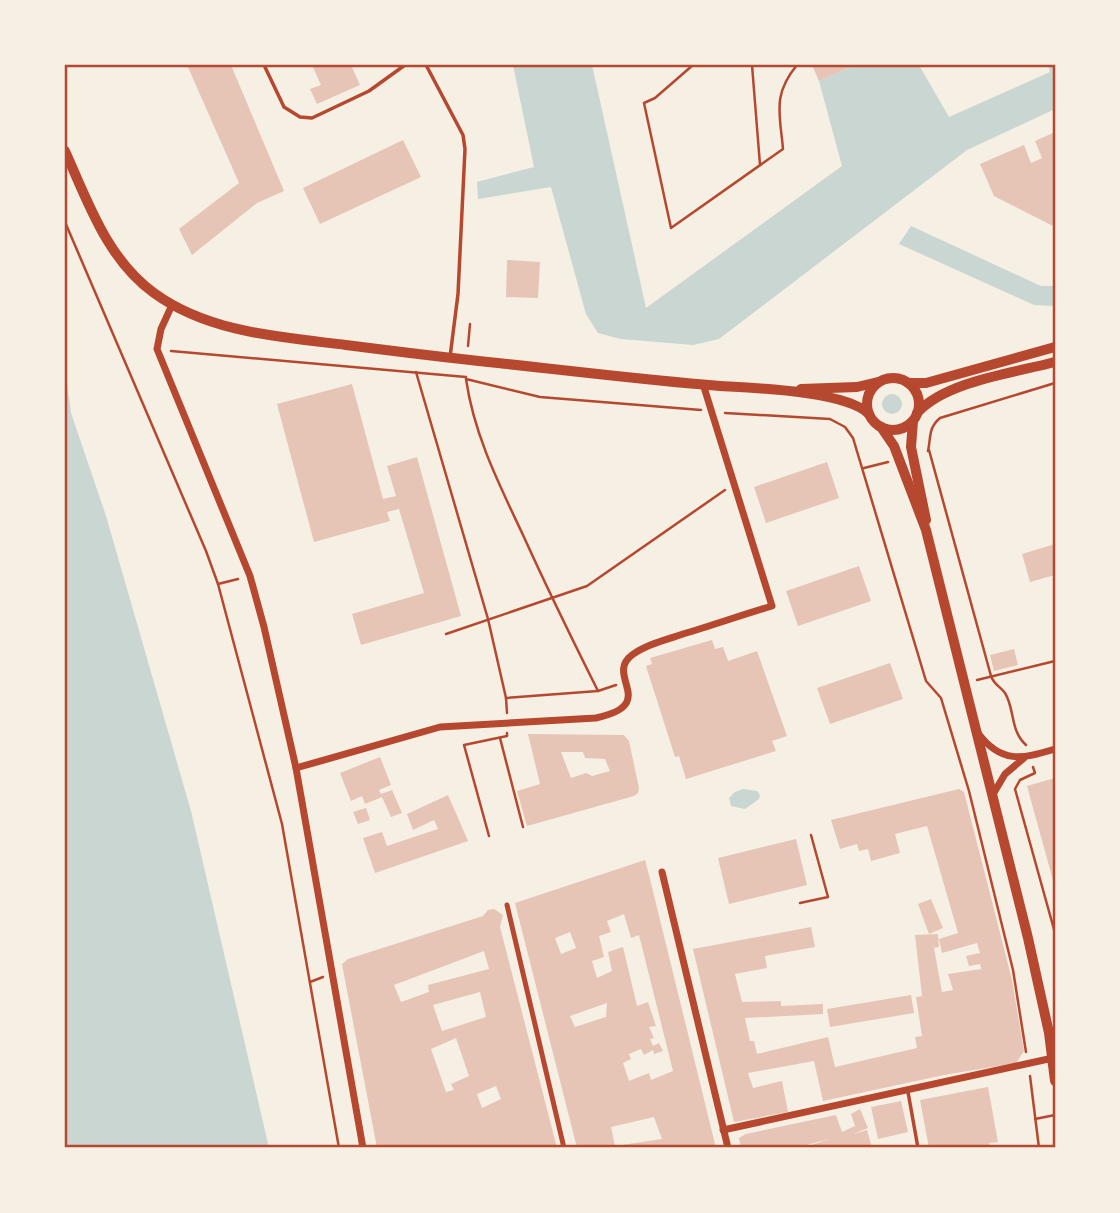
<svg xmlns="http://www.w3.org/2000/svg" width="1120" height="1213" font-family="'Fira Sans Condensed',sans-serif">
<rect width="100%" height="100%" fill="#f6efe4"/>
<g fill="#c9d6d2">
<path d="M513,65H592L646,308L842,166L819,81L855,65H919L949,117L1050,72L1048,65H1055V109L967,150L719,339L693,345L621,339L598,333L586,314L551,187L478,199L477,182L534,167Z"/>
<path d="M911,226L1041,286H1055V306L1034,305L899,244Z"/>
<path d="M65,368L71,413L106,516L191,811L269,1148H65Z"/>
<circle cx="892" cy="404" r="10"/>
<path d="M743,789L757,791L760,795L759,799L745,809L731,806L729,798L735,792Z"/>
</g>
<g fill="#e6c5b7" fill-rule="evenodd">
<path d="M187,65H231L284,191L257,203L192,255L179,229L239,183Z"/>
<path d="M312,65H351L360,85L317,104L310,89L321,85Z"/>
<path d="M812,65H855L819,81Z"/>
<path d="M1055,132V227L994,196L980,164L1024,145L1031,163L1042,158L1035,141Z"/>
<path d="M403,140L421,177L320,224L303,188Z"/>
<path d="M507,260L540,262L538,298L506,297Z"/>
<path d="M352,384L383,499L396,496L387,466L417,457L461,616L361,645L352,614L424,593L399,509L387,512L390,521L314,542L277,404Z"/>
<path d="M827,462L839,498L766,523L754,487Z"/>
<path d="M1055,544V575L1030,582L1022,554Z"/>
<path d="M859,566L871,601L798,626L786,591Z"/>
<path d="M712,640L715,649L723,647L728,661L757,651L787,736L772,741L776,751L686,779L679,756L675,757L646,666L652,664L650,658Z"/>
<path d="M1014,649L1018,665L994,671L990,655Z"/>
<path d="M890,663L903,699L830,724L817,688Z"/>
<path d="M528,734L624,735L629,741L639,788L638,793L634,796L527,826L517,791L540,784ZM561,752H583L585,758L605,759L610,771L592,776L586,773L571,778Z"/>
<path d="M380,757L391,785L379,790L381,794L392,790L402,813L391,817L382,797L365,804L362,796L351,801L340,773Z"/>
<path d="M1055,778L1054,799V884L1027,786Z"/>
<path d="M959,789L964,792L1012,980L1024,1051L1016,1063L944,1075L823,1101L814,1061L748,1073L753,1088L782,1081L788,1112L734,1122L693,949L811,927L815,947L765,956L767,968L735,974L742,1002L781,1001V1006L823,1004V1014L745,1018L750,1041H754L757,1054L828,1037L835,1067L917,1048L915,1037L922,1036L916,997L922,996L915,935L938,934L939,947L934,948L942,992L953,990L948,974L981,969L980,964L969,966L966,956L980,953L977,943L942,953L939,939L958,933L927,826L895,834L900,853L871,861L868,849L859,851L857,844L840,849L831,820Z"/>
<path d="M448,795L468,841L375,873L363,838L382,832L387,846L438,829L434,820L413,830L407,814Z"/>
<path d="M366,808L370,820L358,824L353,812Z"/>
<path d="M796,839L807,885L729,904L718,858Z"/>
<path d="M645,860L649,875L716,1148H577L515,903ZM624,914L631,938L639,935L673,1071L651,1080L649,1073L629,1081L623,1063L631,1059L629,1054L641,1049L644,1055L653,1050L654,1054L663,1051L659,1043L653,1046L650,1039L654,1038L649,1027L656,1026L648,1002L637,1006L623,947L608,952L612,971L597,978L592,961L604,957L599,936L611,932L607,921ZM570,932L576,948L561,954L555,938ZM607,1003L606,1017L575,1027L570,1016ZM654,1117L662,1139L615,1146L611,1127Z"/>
<path d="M931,899L943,928L929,934L918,904Z"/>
<path d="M494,909L503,915L500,927L557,1148H377L342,964L348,959L483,916L488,910ZM484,951L489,969L428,985L429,992L401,1002L394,985ZM480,992L486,1017L442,1031L433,1005ZM456,1038L469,1076L451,1084L454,1090L446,1092L431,1049ZM496,1086L501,1099L482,1108L477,1094Z"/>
<path d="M911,995L914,1013L830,1027L827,1009Z"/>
<path d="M988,1087L998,1142L989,1143L990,1148H929L920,1100Z"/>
<path d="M901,1101L908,1132L878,1139L871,1107Z"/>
<path d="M860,1109L868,1128L853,1134L867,1130L872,1148H803L829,1139L795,1148H741L739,1138L746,1134L836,1115L842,1132L855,1126L851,1114Z"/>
</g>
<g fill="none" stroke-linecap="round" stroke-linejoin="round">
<g stroke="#b5482f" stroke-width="2.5">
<path d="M693,65L655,98L644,103L671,228L783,149C780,114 772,95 797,65"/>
<path d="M752,65L760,165"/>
<path d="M65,222L206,551L218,584L282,824L339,1148"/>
<path d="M468,346L470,324"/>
<path d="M171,351L466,377"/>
<path d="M416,372L488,619L506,698"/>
<path d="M725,413L830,419L845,427L853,438L926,681L941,698L969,791L1013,970L1026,1052"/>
<path d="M929,450L991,676C994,685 1000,686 1005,693C1015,709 1010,731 1026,745"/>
<path d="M928,451C931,438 928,428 940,418L1055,383"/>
<path d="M864,468L888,462"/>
<path d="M218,584L238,579"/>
<path d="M446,634L587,586L725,490"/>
<path d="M977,680L1055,661"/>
<path d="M598,691C572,639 547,588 523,535C499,484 474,435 466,379L540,397L701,410"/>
<path d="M507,713L506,698L598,691L616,685"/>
<path d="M500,738L523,827"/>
<path d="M1033,767L1035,773L1020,780L1015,789L1055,933"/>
<path d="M489,836L464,745L507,736V733"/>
<path d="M800,903L828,897L811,835"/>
<path d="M310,982L323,977"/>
<path d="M1030,1076L1039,1148"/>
<path d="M1035,1119L1055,1115"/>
</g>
<g stroke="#b5482f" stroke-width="3.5">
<path d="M264,65L284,107L300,117L312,118L369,91L405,65"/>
<path d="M426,65L463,135L465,149L458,294L450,357"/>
<path d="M908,1092L918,1148"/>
</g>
<path stroke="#b5482f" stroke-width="5" d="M507,905L564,1148"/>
<g stroke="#b5482f" stroke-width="7">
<path d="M172,305L161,329L157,349L250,576L264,627L296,768L363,1148"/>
<path d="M978,733C1001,764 1022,759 1055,749"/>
<path d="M296,768L440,727L596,718C660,704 604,676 632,655C647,644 666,640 683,634C713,625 742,615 772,606L703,384"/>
<path d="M992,796L1005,774L1024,758"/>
<path d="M662,872L728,1148"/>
<path d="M723,1130L1053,1058"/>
</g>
<g stroke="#b5482f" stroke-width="10">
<path d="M65,151C88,202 107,259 154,293C209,333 281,337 346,345C393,351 441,357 488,362C565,370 643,380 720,386C754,388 846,391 869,414"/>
<circle cx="893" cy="404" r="26"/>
<path d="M908,383H926L1055,347"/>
<path d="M801,389L857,387L878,382"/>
<path d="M917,413C946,381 1014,373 1055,362"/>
<path d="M913,421L911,447L926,520"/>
<path d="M881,427L894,446L926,530L1028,938L1049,1033L1055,1081"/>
</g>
</g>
<rect width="1120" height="1213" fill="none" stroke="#f6efe4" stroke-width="133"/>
<rect x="66" y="66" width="988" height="1080" fill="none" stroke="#b5482f" stroke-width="2.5"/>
</svg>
